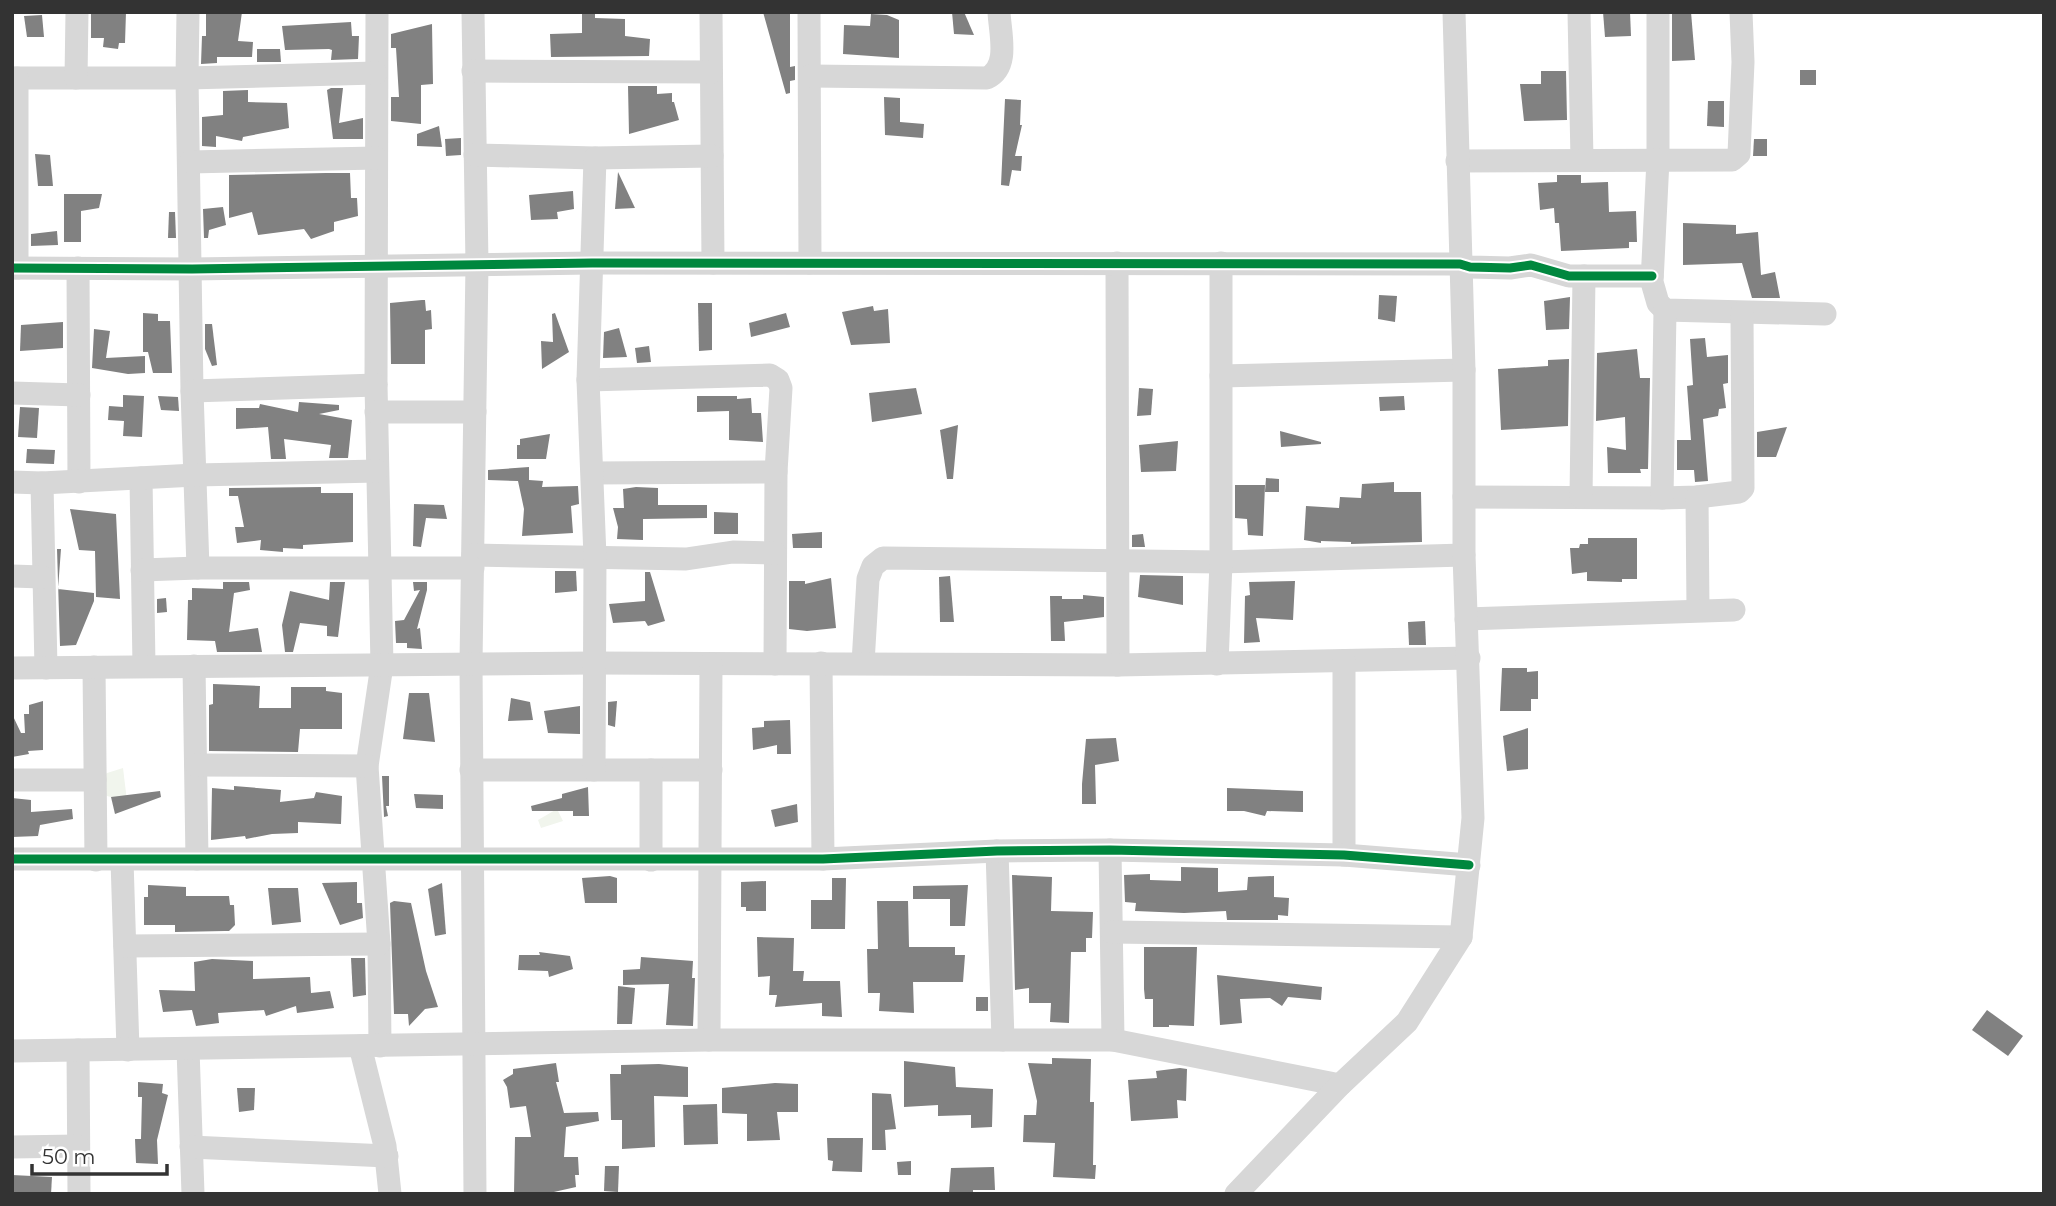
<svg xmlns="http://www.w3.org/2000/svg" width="2056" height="1206" font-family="Montserrat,sans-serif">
<rect width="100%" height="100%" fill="#fff"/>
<g fill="#f1f5ed">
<path d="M123,768L127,801L103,795L104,774Z"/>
<path d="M557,809L563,821L541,828L538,820Z"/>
</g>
<g fill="#818181">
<path d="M91,12H126L125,43H119L118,49L103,47L104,38H91Z"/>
<path d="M206,12H242L238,41L253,42L252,57H217V63L201,64L202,36H206Z"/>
<path d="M582,12H595V18L625,19V36L650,39L649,56L551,57L550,34L582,33Z"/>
<path d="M763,12H790V67L795,66V80L790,81V93L786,94Z"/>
<path d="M952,12H964L974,35L954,34Z"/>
<path d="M1603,12H1630L1631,36L1605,37Z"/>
<path d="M1672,12H1691L1695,60L1672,61Z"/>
<path d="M871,14L887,15L899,20V58L843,54L844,25L870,26Z"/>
<path d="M42,15L44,37H27L24,16Z"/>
<path d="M351,22L352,36H359L358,59L331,60L332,50L329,49L285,50L282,26Z"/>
<path d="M432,24L433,84L421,85V124L391,121V97H399L396,48H391V34Z"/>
<path d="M257,49H280L281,62H257Z"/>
<rect x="1800" y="70" width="16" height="15"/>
<path d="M1541,71H1566L1567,120L1524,121L1520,84H1541Z"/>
<path d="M628,86H657V94L672,93V102H674L679,120L629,134Z"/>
<path d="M331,88H343L339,123L363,118V139H333L327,90Z"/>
<path d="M248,90V102L287,103L289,128L243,137L242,141L216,136V147L202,146V117L223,115V91Z"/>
<path d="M884,97L900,98V122L924,124L923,138L885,135Z"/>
<path d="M1005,99L1021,100L1020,125H1022L1015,156H1022L1021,171L1012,170L1009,186L1001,185Z"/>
<path d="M1708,101H1724V127L1707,126Z"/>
<path d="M439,126L442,147L417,146V134Z"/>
<path d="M461,138V155L446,156L445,139Z"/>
<path d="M1754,139H1767V156H1753Z"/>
<path d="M35,154L50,155L53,186H38Z"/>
<path d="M618,172L635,208L615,209Z"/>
<path d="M326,173H350L351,198H357L358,216L334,222V231L311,239L304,229L258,235L252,212L229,218V175Z"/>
<path d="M1557,175H1581V183L1608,182L1609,212L1636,211L1637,242H1629V248L1561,251L1559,223H1555L1554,208L1540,210L1538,183L1557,182Z"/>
<path d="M573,191L574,209L557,212L558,219L531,220L529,195Z"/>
<path d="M64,194H102L99,208L81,211V242H64Z"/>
<path d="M223,207L226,225L209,230L208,238H204L203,209Z"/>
<path d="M169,212H175L176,238H168Z"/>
<path d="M1683,223L1736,225V234L1758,232L1761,275L1775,272L1780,298H1752L1742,263L1683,265Z"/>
<path d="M57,231L58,245L31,246V234Z"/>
<path d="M1379,295L1397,296L1395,322L1378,319Z"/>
<path d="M1570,297L1569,329L1546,330L1544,301Z"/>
<path d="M422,300H425L426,311L431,310L432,329L425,330V364H391L390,303Z"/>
<path d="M698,303H712V350L699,351Z"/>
<path d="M873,306L874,311L888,309L890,343L851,345L842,312Z"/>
<path d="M143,313L158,314V321H170L172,373H153L148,352H143Z"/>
<path d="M555,313L569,352L542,369L541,341L553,342L552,314Z"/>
<path d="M786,313L790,327L751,337L749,323Z"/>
<path d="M63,322V348L20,351L21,325Z"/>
<path d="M205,324H212L217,365L212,366L205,349Z"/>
<path d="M619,328L627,357L603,358L604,332Z"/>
<path d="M94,329L110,331L106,358L145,356V373L128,374L92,368Z"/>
<path d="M1705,338L1707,357L1728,355V383L1723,384L1726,408L1719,409L1718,416L1703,419L1708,481L1695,482L1694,470H1677V440H1691L1687,386L1693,385L1690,339Z"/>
<path d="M649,346L651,362L637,363L635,348Z"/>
<path d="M1637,349L1640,378H1650L1648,469H1640L1641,473H1608L1607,447L1626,450L1625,417L1596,421L1597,353Z"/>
<path d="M1569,359L1568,426L1501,430L1498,369L1548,366V360Z"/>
<path d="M916,388L922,414L872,422L869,393Z"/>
<path d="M1139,388L1153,389L1151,415L1137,416Z"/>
<path d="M123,395L144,396L142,437L123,436L124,421L108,420L109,406L123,407Z"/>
<path d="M158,396L178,397L179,411L161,410Z"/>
<path d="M697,396H737V399L751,398L752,413H761L763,442L729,440V411L697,412Z"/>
<path d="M1404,396L1405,410L1380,411L1379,397Z"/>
<path d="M299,402L339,405V410L319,414L352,420L348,458H329L331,445L284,439L286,459H271L268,427L236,429V408H259L260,404L298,412Z"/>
<path d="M20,407L39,408L37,438L18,437Z"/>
<path d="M958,425L953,479H947L940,430Z"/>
<path d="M1787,427L1776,457H1757V432Z"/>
<path d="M1280,431L1321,442V444L1281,447Z"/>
<path d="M550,434L546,459H517V445H520V439Z"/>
<path d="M1178,441L1176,471L1141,472L1139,445Z"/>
<path d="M27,449L55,450L54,464L26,463Z"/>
<path d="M529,467V480L543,481L542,487L578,486L579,504L571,506L573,533L522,536L524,509L518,481L488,480V470Z"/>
<path d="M1266,478L1279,479V492H1265Z"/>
<path d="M1394,482V492H1421L1422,542L1351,544V542L1321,541V543L1304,540L1306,506L1339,508L1340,497L1361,498L1362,484Z"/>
<path d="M1235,485H1265L1263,536L1248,535L1247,519L1235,518Z"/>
<path d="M321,487V493H353V542L303,545V549L283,548V552L260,550L261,540L237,543L235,527H244L238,496H229V488Z"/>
<path d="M636,487L658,488V505H707V518L643,519V540L617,539L618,527L613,508H624L623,489Z"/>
<path d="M414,504L444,505L447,519L426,518L421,547L413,546Z"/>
<path d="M70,509L116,514L120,599L96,597L95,551L79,550Z"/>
<path d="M714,512L738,513V534H714Z"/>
<path d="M822,532V548H793L792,534Z"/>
<path d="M1143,534L1145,547H1132V535Z"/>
<path d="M1588,538H1637V579H1622V582L1587,581V572L1572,574L1570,548H1579L1580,544H1588Z"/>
<path d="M57,549H61L58,589L94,593V601L76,645L60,646Z"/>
<path d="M555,571H576L577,591L555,593Z"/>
<path d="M645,572H650L665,621L648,626L645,621L613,623L609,604L645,601Z"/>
<path d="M1140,575L1183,576V605L1138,597Z"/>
<path d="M950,576L954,622H940L939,577Z"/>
<path d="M831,578L836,628L807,631L789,629V581H805V584Z"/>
<path d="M1295,581L1293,620L1256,618L1260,642L1244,643L1245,596L1250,595L1249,582Z"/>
<path d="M223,582H249L250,590L234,593L229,632L258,628L262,652H217L215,641L187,640L188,600H192V588L223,589Z"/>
<path d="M330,582H345L338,637L327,636V626L300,623L293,652H285L282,625L290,591L329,600Z"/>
<path d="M413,582H427V590L417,629L420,628L422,649L407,648V643H396L395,621L404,620L420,590L414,591Z"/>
<path d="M1083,595L1104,597V617L1064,622L1065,641H1051L1050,596H1062V599H1083Z"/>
<path d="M166,598L167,612L157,613V599Z"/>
<path d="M1425,621L1426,645H1409L1408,622Z"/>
<path d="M1502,668H1527V672L1538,671V699H1531V711H1500Z"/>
<path d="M213,684L260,686L259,708H291V687H326V691L342,693V729H300L298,752L209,751V705L213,704Z"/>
<path d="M409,693H429L435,742L403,739Z"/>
<path d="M511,698L530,702L533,720L508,721Z"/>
<path d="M43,701V750L28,751L29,754L12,757V714L21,733H25L24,714H29V705Z"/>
<path d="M617,701L615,727L608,725V702Z"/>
<path d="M580,706V734L548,733L544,711Z"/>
<path d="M790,720L791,754H777V745L753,750L752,728L764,727V721Z"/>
<path d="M1528,728V769L1507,771L1503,736Z"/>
<path d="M1116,738L1119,761L1095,765L1096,804H1082V784L1086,739Z"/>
<path d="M382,776H389V806H386L388,816L384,817Z"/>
<path d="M234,786L281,790L280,802L314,798L316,792L342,796L341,824L298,822V833L272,834L246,839L245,836L211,840L212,788L234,790Z"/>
<path d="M588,787L589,816H573V811H532L531,806L562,798V794Z"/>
<path d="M1227,788L1303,791V812L1267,811L1265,816L1244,811H1227Z"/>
<path d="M160,791L161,797L115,814L111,797Z"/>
<path d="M414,794L443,795V809L416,808Z"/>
<path d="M12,798L31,800V812L72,809L73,819L40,825L38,836L12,837Z"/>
<path d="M797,804L798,822L775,827L771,810Z"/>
<path d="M1181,867L1218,868V892L1247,890L1248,877L1274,876V897L1289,898L1288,916L1278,915V920H1227L1226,911L1184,913L1135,911L1136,903L1125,902L1124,875L1150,874V880L1181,881Z"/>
<path d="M1012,875L1052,877L1051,911L1093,912L1092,938H1086V952H1071L1069,1023L1050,1022L1051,1003H1029V988L1015,990Z"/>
<path d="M610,876L617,878V903H585L582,878Z"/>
<path d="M832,878H846L845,929H811V900H832Z"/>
<path d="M766,881V911H746V907H741V882Z"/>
<path d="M357,882V903H362L363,918L340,925L322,883Z"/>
<path d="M442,883L446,934L435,936L428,889Z"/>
<path d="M148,885L186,887V896H198V898V896H229L230,905H234L235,925L229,931H225L175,932V925H144V897H148Z"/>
<path d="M968,885L965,926H950V899H913V886Z"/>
<path d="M268,888H298L301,922L272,925Z"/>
<path d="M394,901L411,903L426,971L438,1007L425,1009L409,1026L408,1014H394L390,903Z"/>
<path d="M877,901H908L909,947H955V955H965L963,982H913L914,1013L879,1011L880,993H868L867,949H878Z"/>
<path d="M757,937L794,938L793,971H804L803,981H840L842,1017L822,1016V1003L775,1007L777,995H769L770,976L758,977Z"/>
<path d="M1144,947H1197L1194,1026L1169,1025V1027H1153V999H1145L1144,989Z"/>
<path d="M539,952L570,956L573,969L549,977L548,971L518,970L519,955H540Z"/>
<path d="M641,957L693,961L692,978H695L693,1026L666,1025L669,984L623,985V970L640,969Z"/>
<path d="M351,958H365L366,995L353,997Z"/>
<path d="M212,959L253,961V979L310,977L311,993L330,991L334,1008L297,1013L296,1006L266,1016L264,1010L218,1013L219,1023L196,1026L192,1010L163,1012L159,990L195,991L194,962Z"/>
<path d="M1217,975L1322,987L1321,1000L1288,997L1282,1006L1270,998L1240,999L1242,1023L1220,1025Z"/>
<path d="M618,986L635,988L632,1024H617Z"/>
<rect x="976" y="997" width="12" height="14"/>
<path d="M1987,1010L2023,1036L2008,1056L1972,1030Z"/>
<path d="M1052,1058L1091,1059L1090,1102H1094L1093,1165H1096L1095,1179L1053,1177L1055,1143L1023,1142L1024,1115H1036L1037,1101L1028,1063L1052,1064Z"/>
<path d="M904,1061L955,1067L956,1087L993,1089L992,1127L971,1128V1115L938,1116V1105L904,1107Z"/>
<path d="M556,1063L559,1082H556L564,1113L598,1112L599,1121L566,1127L564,1157H578L579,1175H575L576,1187L545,1194H514L515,1137H531L526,1106L510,1108L507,1087L503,1080L513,1074V1069Z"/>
<path d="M659,1064L688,1067V1097L654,1096L655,1147L622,1149V1120H611L610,1074H621V1065Z"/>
<path d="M1180,1068L1187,1069L1186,1101L1177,1100L1178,1118L1131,1121L1128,1080L1157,1078L1156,1071Z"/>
<path d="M138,1082L163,1084L162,1093L168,1095L157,1140L158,1164L136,1163L135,1139H141L142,1097H138Z"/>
<path d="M775,1083L798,1084V1112H777L780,1140L747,1141V1114L722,1113V1088Z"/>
<path d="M237,1088H255L254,1110L239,1112Z"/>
<path d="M872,1093L891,1094L896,1129L885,1130L886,1150H872Z"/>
<path d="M717,1104L718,1144L684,1145L683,1105Z"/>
<path d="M827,1138H863L862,1172L832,1171L833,1161L828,1160Z"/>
<path d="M911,1161V1175H898L897,1162Z"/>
<path d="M605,1166H619L618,1192L604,1191Z"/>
<path d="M994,1167L995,1190H973V1193H949L951,1168Z"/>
<path d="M12,1175L52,1177L51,1194H12Z"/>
</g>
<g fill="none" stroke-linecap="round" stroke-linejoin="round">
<g stroke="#d7d7d7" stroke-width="23">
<path d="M188,12L187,78L192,391L198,568"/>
<path d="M377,12L376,385L382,665L367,766L379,944L380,1046"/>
<path d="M473,12L477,264L471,663L475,1194"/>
<path d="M711,12L713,263"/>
<path d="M809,12L810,263"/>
<path d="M1579,12L1582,160"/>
<path d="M1658,12V160L1652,282L1658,303L1665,310L1825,314"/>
<path d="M473,71L711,72"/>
<path d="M810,76L987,78C1010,67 1000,34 999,12"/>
<path d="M12,78H187L376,73"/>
<path d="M76,78L77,12"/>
<path d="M475,155L595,158L712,156"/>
<path d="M1457,161L1732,160L1739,154L1743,62L1741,12"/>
<path d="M190,162L376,158"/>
<path d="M1117,263L1118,665"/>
<path d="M12,268L192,269L592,263L1460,264L1470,267L1510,268L1531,265L1569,276H1652"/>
<path d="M17,268V78"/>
<path d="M78,268L79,482"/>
<path d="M1221,376L1464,370"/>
<path d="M588,380L770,375L778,380L781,388L776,472L775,664"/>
<path d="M192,391L376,385"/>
<path d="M12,393L79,395"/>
<path d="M376,412H475"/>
<path d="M593,473L776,472"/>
<path d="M141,478L144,666"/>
<path d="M12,482L42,483L195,475L377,471"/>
<path d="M42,483L46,668"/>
<path d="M1464,497L1662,498L1697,497L1739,492L1743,488L1742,313"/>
<path d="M1581,497L1584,276"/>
<path d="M1697,497L1698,610"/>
<path d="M1662,498L1665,310"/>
<path d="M473,555L686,559L733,552L775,553"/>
<path d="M142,570L198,568H473"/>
<path d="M12,576L42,577"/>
<path d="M1466,619L1734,610"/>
<path d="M821,663L823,859"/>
<path d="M863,663L868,579L873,566L883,558L1221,562L1464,555"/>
<path d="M1217,664L1221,562V263"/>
<path d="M194,666L197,859"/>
<path d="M94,667L96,860"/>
<path d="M12,668L594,663L1118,665L1469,658"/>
<path d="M196,765L367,766"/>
<path d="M471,770H711"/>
<path d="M594,770L595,557L588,380L595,158"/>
<path d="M651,770V860"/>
<path d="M12,780H95"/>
<path d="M1110,850L1113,1040"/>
<path d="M997,851L1003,1040"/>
<path d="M1344,855V661"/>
<path d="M12,859H823L997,851L1110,850L1344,855L1469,865"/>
<path d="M122,860L128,1050"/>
<path d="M1112,932L1461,937"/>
<path d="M125,946L379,944"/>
<path d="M709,1040L711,664"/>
<path d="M360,1046L385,1146L390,1194"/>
<path d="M188,1049L193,1194"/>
<path d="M78,1050L79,1194"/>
<path d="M12,1051L709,1040H1113L1340,1085"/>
<path d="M12,1147L78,1146"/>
<path d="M191,1147L387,1156"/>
<path d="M1236,1194L1340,1085L1407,1022L1461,937L1473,818L1464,555V370L1454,12"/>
</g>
<g stroke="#fff" stroke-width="13">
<g id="cycleway">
<path d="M12,268L192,269L592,263L1460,264L1470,267L1510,268L1531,265L1569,276H1652"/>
<path d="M12,859H823L997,851L1110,850L1344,855L1469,865"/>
</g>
</g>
<use href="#cycleway" stroke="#00873e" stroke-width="9"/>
</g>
<rect width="2056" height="1206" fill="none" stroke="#333333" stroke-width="28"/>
<path d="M32 1164v10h135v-10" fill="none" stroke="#333333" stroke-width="3.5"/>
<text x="42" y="1164" font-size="21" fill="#333333" stroke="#ffffff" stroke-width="5" paint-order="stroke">50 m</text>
</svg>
